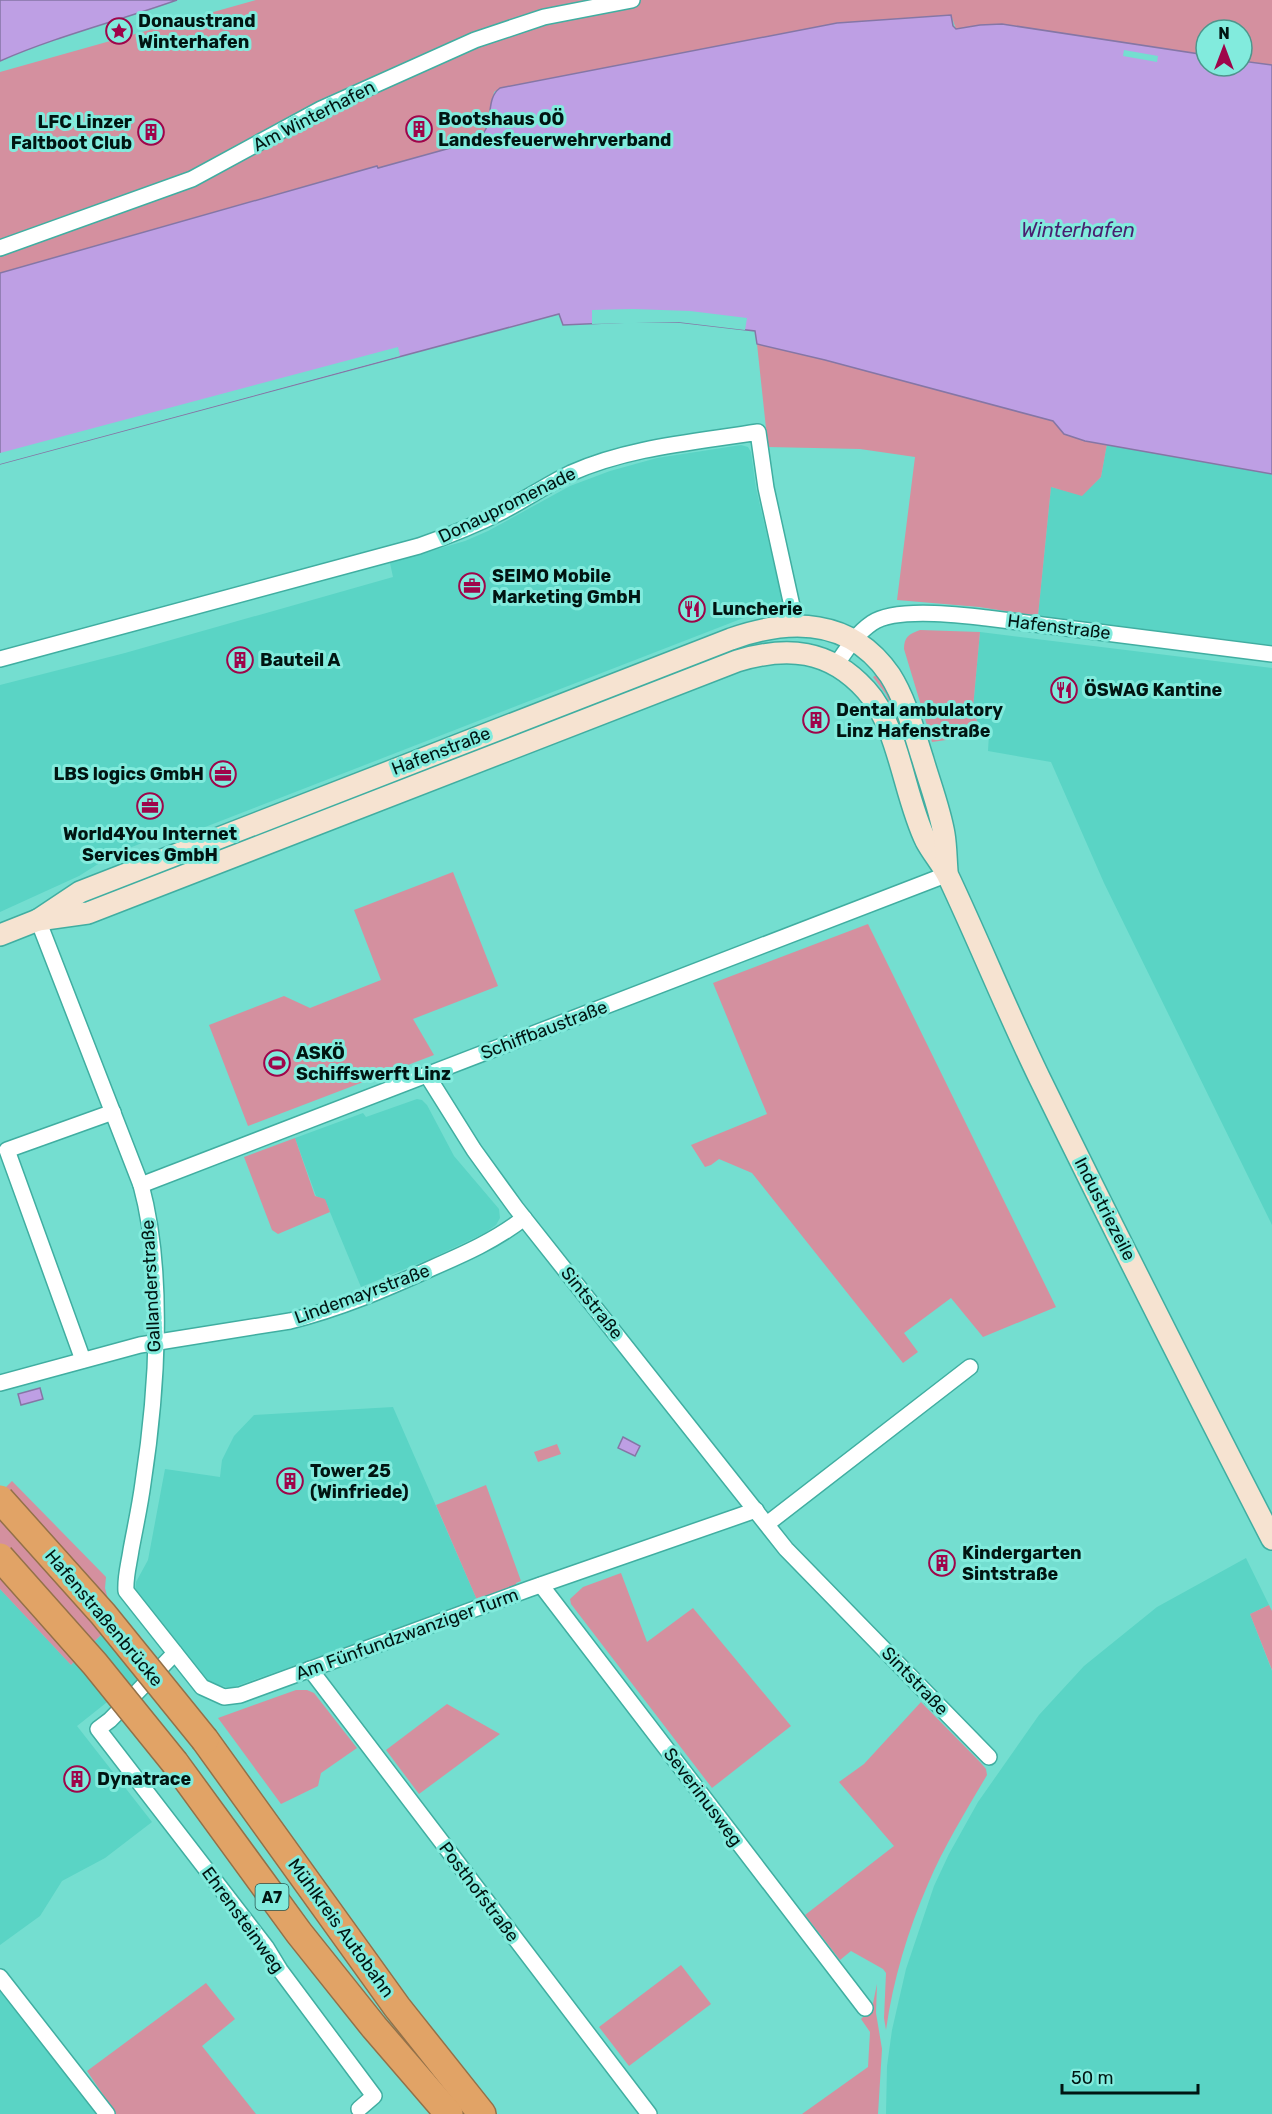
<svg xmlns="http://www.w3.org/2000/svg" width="1272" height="2114" font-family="Rubik,sans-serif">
<rect width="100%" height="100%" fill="#74ded0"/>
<g fill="#5ad4c5">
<path d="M1107,444L1272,474V645L1038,616L1051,487L1082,495L1101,477Z"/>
<path d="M741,445L748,447L751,452L756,488L783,604L769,608L200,829L175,830L114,854L79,876L0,912V685L125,653L393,577L390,563L465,541L488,531L570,486L610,471L657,458Z"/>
<path d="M980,632L1272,668V1225L1104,883L1051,762L988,751L989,734L977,721L973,708Z"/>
<path d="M417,1099L422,1100L427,1105L454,1156L499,1209L500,1218L496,1225L485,1233L432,1258L361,1287L325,1200L316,1196L295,1138L363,1113L366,1117Z"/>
<path d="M393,1407L477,1600L231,1688L218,1685L206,1680L198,1673L135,1591L136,1582L148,1560L165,1469L220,1477L222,1460L234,1436L254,1415Z"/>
<path d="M1246,1558L1269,1605L1250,1614L1272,1671V2114H886L887,2066L892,2030L906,1969L934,1886L949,1854L978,1802L1039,1715L1084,1666L1157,1607Z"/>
<path d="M0,1589L71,1665L114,1622L156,1669L111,1699L77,1726L152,1822L105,1858L62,1881L40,1916L0,1945Z"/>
<path d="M0,1990L37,2034L101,2114H0Z"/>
</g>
<g fill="#d4909f">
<path d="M256,0H1272V65L1242,61V30H1206V55L1002,24L956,29L951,15L837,23L500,88L494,92C491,111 491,134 472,142L377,168L376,166L0,273V72Z"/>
<path d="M757,344L825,360L1053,421C1069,440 1083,441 1107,444L1101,477L1082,496L1051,487L1038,616L979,607L897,600L915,457L860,449L768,447Z"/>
<path d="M920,630L980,632L973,708L977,721L989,734L932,742L904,649C904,637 909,634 920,630Z"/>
<path d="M878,674L891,692L939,842L936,843L895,715L886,694L873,677Z"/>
<path d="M453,872L498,986L413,1019L434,1055L248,1126L209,1025L284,996L310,1008L381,980L354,910Z"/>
<path d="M868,924L1056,1307L983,1337L951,1298L904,1333L918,1352L903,1363L752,1173L719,1159L711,1165L705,1167L691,1145L767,1114L713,983Z"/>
<path d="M295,1138L315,1196L325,1199L330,1212L278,1234L272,1230L244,1157Z"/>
<path d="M557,1444L561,1454L538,1462L534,1452Z"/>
<path d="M12,1481L106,1577L105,1588L114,1622L71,1665L0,1589V1493Z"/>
<path d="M486,1485L521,1581L516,1583L517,1586L477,1600L436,1505Z"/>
<path d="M621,1573L647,1642L693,1608L791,1726L712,1788L571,1604L570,1599L583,1587Z"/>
<path d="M1269,1605L1272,1611V1670L1250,1614Z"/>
<path d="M296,1690H307L314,1693L357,1748L321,1773L318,1786L281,1804L218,1718Z"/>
<path d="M921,1702L980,1762L986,1769L987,1775C966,1811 944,1846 928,1884C908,1930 893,1980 886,2030L884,2018L886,1973L883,1969L851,1951L840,1960L805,1915L894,1846L839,1782L864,1764Z"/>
<path d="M447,1704L500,1734L419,1794L386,1750Z"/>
<path d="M681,1965L711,2004L629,2066L599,2027Z"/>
<path d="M206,1983L235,2019L202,2046L256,2114H116L87,2071Z"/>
<path d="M877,1984L876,2013L882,2049L878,2114H802L868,2067L870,2032L861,2019L872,2008Z"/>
</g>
<g fill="#be9fe4" stroke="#8576a5" stroke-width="1.5">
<path d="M0,0H177C118,21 57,36 0,61Z"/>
<path d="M951,15L953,26L956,29L980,25L1002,24L1206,55V66H1242V61L1272,65V474L1085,441L1064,434L1053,421L825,360L757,344L755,331L678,322H630L563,325L559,314L0,464V273L377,166L378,168L472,142C499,130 482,101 500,88L837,23Z"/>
<path d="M40,1388L43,1399L21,1405L18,1394Z"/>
<path d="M623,1437L640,1446L635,1456L618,1448Z"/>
</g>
<g fill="#74ded0">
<path d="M1124,50L1158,56L1157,62L1123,56Z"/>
<path d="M633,309L690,311L747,318L745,330L678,322L592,324V310Z"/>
<path d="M398,347L400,356L0,464V453Z"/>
</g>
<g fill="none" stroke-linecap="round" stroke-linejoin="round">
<g stroke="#40aea1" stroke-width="18">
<g id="minor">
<path d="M0,248L192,179L321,109L475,40L544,17L632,0"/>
<path d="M0,659L419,546C448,536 476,525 503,511C526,499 548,484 571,473C629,447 696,442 758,432L766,488L792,606V625"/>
<path d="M836,665C847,649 856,634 872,623C896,607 958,615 987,618L1272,654"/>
<path d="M38,920L141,1185C165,1273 157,1392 143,1483C140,1506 135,1528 131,1550C129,1564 125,1577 126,1591L202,1687L224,1697L240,1695L529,1589L756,1510"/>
<path d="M427,1075L474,1150L516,1208L786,1549L989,1757"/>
<path d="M141,1185L948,874"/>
<path d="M83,1360L7,1150L113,1112"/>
<path d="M0,1383L140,1345L290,1321C339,1309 386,1289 432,1268C464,1254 496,1240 524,1218"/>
<path d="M767,1524L970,1367"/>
<path d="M541,1585L865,2008"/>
<path d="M175,1653L110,1720L98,1729L266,1947L280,1970L374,2096L359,2109"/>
<path d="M310,1669L649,2114"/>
<path d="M0,1977L107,2114"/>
</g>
</g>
<g stroke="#40aea1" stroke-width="24">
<g id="secondary">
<path d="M38,920L88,913L737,661C787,646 829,649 866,690C899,726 904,797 926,841C933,854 943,865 949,878C980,944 1007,1011 1039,1077C1115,1232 1193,1386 1272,1539"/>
<path d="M0,935L38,920L80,892L731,639C790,618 851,618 890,675C906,700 914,732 923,760C930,784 940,810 944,834C946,846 946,859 947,871"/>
</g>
</g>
<g stroke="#937149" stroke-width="30">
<g id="motorway">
<path d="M205,1740L397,2007L482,2114"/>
<path d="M175,1763L299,1933L374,2027L449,2114"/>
</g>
</g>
<use href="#minor" stroke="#fff" stroke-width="15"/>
<use href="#secondary" stroke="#f6e3d1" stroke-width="21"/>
<use href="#motorway" stroke="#e1a366" stroke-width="27"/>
<g stroke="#937149" stroke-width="30" stroke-linecap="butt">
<g id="motorway-bridge">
<path d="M0,1499L103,1614L205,1740"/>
<path d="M0,1557L95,1664L175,1763"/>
</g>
</g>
<use href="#motorway-bridge" stroke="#e1a366" stroke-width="27"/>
</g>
<defs>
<g id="sight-ring" transform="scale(1.35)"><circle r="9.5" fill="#82ebdd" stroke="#9f054a" stroke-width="1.5"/><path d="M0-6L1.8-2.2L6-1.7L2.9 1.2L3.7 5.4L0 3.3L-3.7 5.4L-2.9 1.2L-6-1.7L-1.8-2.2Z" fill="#9f054a"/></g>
<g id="building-ring" transform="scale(1.35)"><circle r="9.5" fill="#82ebdd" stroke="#9f054a" stroke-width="1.5"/><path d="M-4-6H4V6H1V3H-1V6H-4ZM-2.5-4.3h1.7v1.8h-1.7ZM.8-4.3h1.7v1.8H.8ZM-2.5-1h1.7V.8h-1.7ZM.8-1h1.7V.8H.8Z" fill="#9f054a"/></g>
<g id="office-ring" transform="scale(1.35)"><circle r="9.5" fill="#82ebdd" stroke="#9f054a" stroke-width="1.5"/><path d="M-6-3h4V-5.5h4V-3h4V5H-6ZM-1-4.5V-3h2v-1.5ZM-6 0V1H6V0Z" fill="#9f054a"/></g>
<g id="restaurant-ring" transform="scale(1.35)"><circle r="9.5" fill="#82ebdd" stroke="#9f054a" stroke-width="1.5"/><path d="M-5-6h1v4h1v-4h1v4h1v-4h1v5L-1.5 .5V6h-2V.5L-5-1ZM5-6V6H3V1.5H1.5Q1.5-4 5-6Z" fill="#9f054a"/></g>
<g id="stadium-ring" transform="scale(1.35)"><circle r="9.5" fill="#82ebdd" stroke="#9f054a" stroke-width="1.5"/><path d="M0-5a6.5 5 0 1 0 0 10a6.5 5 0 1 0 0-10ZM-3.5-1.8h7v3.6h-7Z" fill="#9f054a"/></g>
</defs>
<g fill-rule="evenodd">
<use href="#sight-ring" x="119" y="31"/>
<use href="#building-ring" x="419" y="129"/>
<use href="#building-ring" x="151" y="132"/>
<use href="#office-ring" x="472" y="586"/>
<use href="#restaurant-ring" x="692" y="609"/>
<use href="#building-ring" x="240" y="660"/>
<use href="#restaurant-ring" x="1064" y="690"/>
<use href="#building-ring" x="816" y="720"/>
<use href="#office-ring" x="223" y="774"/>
<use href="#office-ring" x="150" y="806"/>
<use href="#stadium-ring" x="277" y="1063"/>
<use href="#building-ring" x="290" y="1481"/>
<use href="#building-ring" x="942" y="1563"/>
<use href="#building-ring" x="77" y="1779"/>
</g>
<g text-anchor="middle" stroke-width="6" stroke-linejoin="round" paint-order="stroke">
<rect fill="#82ebdd" stroke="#28554f" stroke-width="1.5" x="255.5" y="1884" width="33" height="26" rx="4.5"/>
<g font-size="16" font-weight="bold" fill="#011512">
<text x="272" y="1903">A7</text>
</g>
<g font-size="18" font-weight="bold" fill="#011512" stroke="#82ebdd" text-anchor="start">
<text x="138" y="27">Donaustrand<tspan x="138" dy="21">Winterhafen</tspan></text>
<text x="438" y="125">Bootshaus OÖ<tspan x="438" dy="21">Landesfeuerwehrverband</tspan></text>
<text x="132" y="128" text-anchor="end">LFC Linzer<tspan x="132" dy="21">Faltboot Club</tspan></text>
<text x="492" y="582">SEIMO Mobile<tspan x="492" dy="21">Marketing GmbH</tspan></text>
<text x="712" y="615">Luncherie</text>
<text x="260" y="666">Bauteil A</text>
<text x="1084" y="696">ÖSWAG Kantine</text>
<text x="836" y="716">Dental ambulatory<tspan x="836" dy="21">Linz Hafenstraße</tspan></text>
<text x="204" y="780" text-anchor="end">LBS logics GmbH</text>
<text x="150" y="840" text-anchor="middle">World4You Internet<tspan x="150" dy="21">Services GmbH</tspan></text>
<text x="296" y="1059">ASKÖ<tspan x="296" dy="21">Schiffswerft Linz</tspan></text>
<text x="310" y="1477">Tower 25<tspan x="310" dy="21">(Winfriede)</tspan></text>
<text x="962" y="1559">Kindergarten<tspan x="962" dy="21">Sintstraße</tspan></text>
<text x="97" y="1785">Dynatrace</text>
</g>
<g font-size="18" fill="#011512" stroke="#82ebdd">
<text transform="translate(314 116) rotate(-27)" y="6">Am Winterhafen</text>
<text transform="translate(507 505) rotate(-26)" y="6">Donaupromenade</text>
<text transform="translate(1059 627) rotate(7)" y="6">Hafenstraße</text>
<text transform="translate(441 751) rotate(-21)" y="6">Hafenstraße</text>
<text transform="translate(544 1030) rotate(-21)" y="6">Schiffbaustraße</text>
<text transform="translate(1105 1209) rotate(63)" y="6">Industriezeile</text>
<text transform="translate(151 1286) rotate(-93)" y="6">Gallanderstraße</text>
<text transform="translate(362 1294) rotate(-20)" y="6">Lindemayrstraße</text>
<text transform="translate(592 1303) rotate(51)" y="6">Sintstraße</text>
<text transform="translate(104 1618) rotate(50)" y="6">Hafenstraßenbrücke</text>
<text transform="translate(407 1634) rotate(-20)" y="6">Am Fünfundzwanziger Turm</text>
<text transform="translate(915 1681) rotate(46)" y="6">Sintstraße</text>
<text transform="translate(703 1797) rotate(53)" y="6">Severinusweg</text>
<text transform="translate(479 1892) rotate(53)" y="6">Posthofstraße</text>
<text transform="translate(243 1920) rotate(54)" y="6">Ehrensteinweg</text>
<text transform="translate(341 1928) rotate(54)" y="6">Mühlkreis Autobahn</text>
</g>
<g font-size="20" font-style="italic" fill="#491f6f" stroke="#82ebdd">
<text x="1078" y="237">Winterhafen</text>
</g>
</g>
<g transform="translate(1224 48)"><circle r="28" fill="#82ebdd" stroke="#4e958c" stroke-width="1.5"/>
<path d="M0-4.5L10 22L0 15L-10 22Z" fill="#9f054a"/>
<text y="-9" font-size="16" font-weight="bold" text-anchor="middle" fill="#011512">N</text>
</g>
<path d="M1062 2084v9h136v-9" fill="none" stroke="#011512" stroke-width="3"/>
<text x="1071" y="2084" font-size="18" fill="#011512" stroke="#82ebdd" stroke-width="4.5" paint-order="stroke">50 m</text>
</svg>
